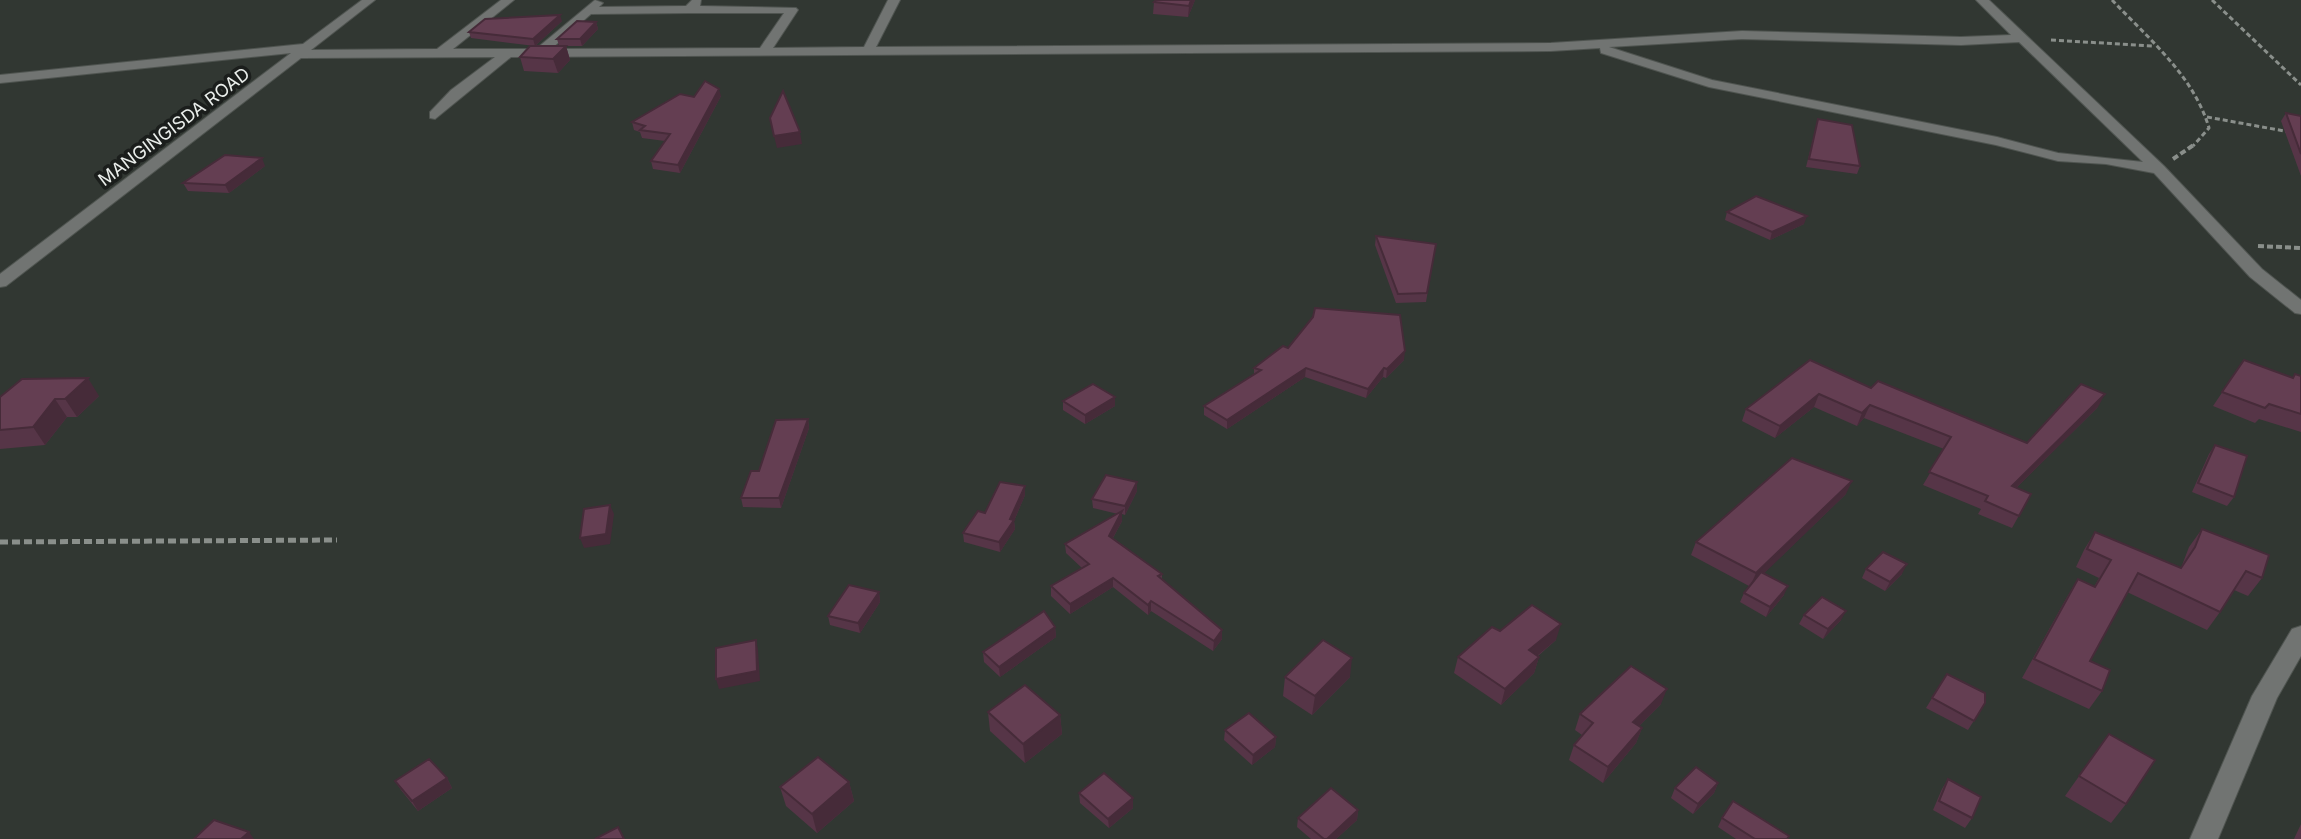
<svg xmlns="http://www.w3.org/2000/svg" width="2301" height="839" font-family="Inter,sans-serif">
<rect width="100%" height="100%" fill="#313732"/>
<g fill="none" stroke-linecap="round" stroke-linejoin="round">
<g stroke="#4f5450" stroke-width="2">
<g id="minor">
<path d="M362,0H375L311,50L437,49L501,0H514L453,49H536L595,0L603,3L599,7L686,6L692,0H701L700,6L796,8L798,10L773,48L864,47L888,0H900L876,47L1551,43L1742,31L1961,37L2011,35L1976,0H1989L2164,166L2262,269L2301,300V314L2295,313L2250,277L2154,173L2106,164L2058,161L1996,145L1709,87L1601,53L1600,48L1551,51L511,57L435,119L430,118V112L451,90L495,57L301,58L6,286L0,287V274L291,53L0,83V75L303,44ZM689,13H784L760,48L551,49L591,14ZM1742,39L1961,45L2019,42L2143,162L2058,153L1997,137L1712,80L1609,47Z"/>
<path d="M2301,626V656L2277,698L2218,839H2190L2252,696L2292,629Z"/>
</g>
</g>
<g stroke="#8a8f8b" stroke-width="3" stroke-dasharray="5 3" stroke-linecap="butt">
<path d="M2112,0C2148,38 2194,76 2209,128L2193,146"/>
<path d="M2212,0L2301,85"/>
<path d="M2051,40L2153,46"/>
<path d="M2207,117L2301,134"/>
</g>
<g stroke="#8a8f8b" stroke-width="4" stroke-dasharray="6 3" stroke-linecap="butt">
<path d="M2173,159L2195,144"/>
<path d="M2258,246L2301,248"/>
</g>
<path stroke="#8a8f8b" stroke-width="5" stroke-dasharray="8 4" stroke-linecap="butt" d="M0,542L337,540"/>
<use href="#minor" fill="#717472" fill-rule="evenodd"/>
</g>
<g fill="#563547">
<path d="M1195,0L1188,17L1153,14L1154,2Z"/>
<path d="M562,21L535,46L471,38L469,32Z"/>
<path d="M596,22L598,29L582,46H566L570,60L558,73L524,71L520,57L559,46L557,39Z"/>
<path d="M721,96L680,173L653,169L651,161L665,141L642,138L640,132L634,130L632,122L694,97Z"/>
<path d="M2286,113L2301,116V176L2281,121Z"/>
<path d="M1818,119L1860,166L1857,174L1806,167Z"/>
<path d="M265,166L229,193L188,191L183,183Z"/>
<path d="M1727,212L1804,224L1770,240L1725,220Z"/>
<path d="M1376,236L1436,244L1426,302L1396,303L1375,245Z"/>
<path d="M1288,348L1404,360L1386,378L1383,377L1366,398L1305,377L1227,429L1204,415V406L1254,375V368Z"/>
<path d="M1810,360L1871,388L2027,443L2098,407L2016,488L2031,494L2012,528L1978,514L1981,509L1923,485L1944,449L1864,418L1857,426L1814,407L1775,438L1742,421L1746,409Z"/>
<path d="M2244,360L2293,378L2301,376V432L2259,419L2255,423L2213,406Z"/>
<path d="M99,396L77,417H67L45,445L0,449V397Z"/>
<path d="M1063,401L1115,406L1085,424L1063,410Z"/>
<path d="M808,419L809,428L781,508L743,507L741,498L759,471Z"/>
<path d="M2215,445L2234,497L2227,506L2192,492L2209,454Z"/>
<path d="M1137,482V491L1125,515L1122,514V521L1113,538L1162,574V580L1222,639L1213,651L1151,611L1148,615L1113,587L1070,614L1051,596V586L1082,568L1066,553L1065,544L1118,514L1093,508L1092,499Z"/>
<path d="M1025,486V495L1014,521L1015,529L1000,552L964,542L963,533L985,513Z"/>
<path d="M1846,494L1764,573L1784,595L1766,617L1740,602L1744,593L1749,586L1691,555L1696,542Z"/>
<path d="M2202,529L2262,578L2248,596L2234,590L2220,612L2207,630L2127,592L2090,661L2102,691L2089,709L2022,678L2067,597L2078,579L2094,587L2099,578L2076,567L2084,550L2095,532L2181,568L2189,547Z"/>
<path d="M1866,569L1902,574L1885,591L1862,578Z"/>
<path d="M879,592L880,602L860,633L830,625L828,616Z"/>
<path d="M1804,615L1841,620L1823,639L1799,624Z"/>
<path d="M1055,627L1056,637L1000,677L984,662L983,652Z"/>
<path d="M1500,631L1556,640L1538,656L1539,657L1534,673L1501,705L1454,673L1458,657Z"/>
<path d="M1947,674L1985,703L1968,730L1926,708Z"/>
<path d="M1285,677H1350L1312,715L1283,696Z"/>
<path d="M1661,704L1639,726L1642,728L1636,743L1603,783L1569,760L1574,745L1582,735L1575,730L1580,714Z"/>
<path d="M988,712L1060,715L1062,734L1025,763L990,731Z"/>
<path d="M1225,730L1276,737L1275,747L1252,765L1224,740Z"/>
<path d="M2109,734L2126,804L2111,823L2065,796Z"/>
<path d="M447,778L452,788L418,811L401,790L395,781Z"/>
<path d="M1948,779L1972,818L1965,828L1933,810L1942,789Z"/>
<path d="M849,782L854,801L817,833L786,806L780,787Z"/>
<path d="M1718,783L1714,793L1693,814L1671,798L1675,788Z"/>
<path d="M1079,793L1133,808L1109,828L1080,803Z"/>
<path d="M1358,810L1357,820L1336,839H1311L1297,827L1298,818Z"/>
<path d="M1722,818L1787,839H1736L1718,827Z"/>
<path d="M2301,824V839H2294Z"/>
</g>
<g fill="#462b39">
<path d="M1191,0H1195L1188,17L1189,6Z"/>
<path d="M560,15L562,21L535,46L533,39Z"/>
<path d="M596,22L598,29L582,46L580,39Z"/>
<path d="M566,46L570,60L558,73L553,59Z"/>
<path d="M719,89L721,96L680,173L678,165Z"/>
<path d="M800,132L802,144L777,148L774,136Z"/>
<path d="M262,158L265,166L229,193L225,185Z"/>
<path d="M1807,216L1804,224L1770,240L1772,232Z"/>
<path d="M1405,351L1404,360L1386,378L1387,369Z"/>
<path d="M1306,368L1305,377L1227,429V420Z"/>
<path d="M1384,368L1383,377L1366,398L1368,389Z"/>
<path d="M88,378L99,396L77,417L65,399Z"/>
<path d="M1819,394L1814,407L1775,438L1780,426Z"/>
<path d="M2105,394L2098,407L2005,499L2012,486Z"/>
<path d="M1115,397V406L1085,424V415Z"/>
<path d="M55,399L67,417L45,445L33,427Z"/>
<path d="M1870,405L1864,418L1857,426L1862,413Z"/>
<path d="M808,419L809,428L781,508L779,498Z"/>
<path d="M1852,481L1846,494L1750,587L1756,573Z"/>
<path d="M1137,482V491L1125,515V506Z"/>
<path d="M1025,486V495L1014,521L1015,529L1000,552L999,542Z"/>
<path d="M610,505L614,514L610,544L584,548L580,538Z"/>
<path d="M1122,511V521L1109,545V536Z"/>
<path d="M1907,564L1902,574L1885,591L1890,582Z"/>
<path d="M1113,578V587L1070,614V604Z"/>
<path d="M1788,586L1784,595L1766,617L1770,607Z"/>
<path d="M879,592L880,602L860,633L858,623Z"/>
<path d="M1151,601V611L1148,615V605Z"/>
<path d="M1846,611L1841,620L1823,639L1828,629Z"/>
<path d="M1561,624L1556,640L1525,666L1529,650Z"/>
<path d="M1055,627L1056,637L1000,677L999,667Z"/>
<path d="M1222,630V639L1213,651L1214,641Z"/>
<path d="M756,640L758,650L760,681L719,689L716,679Z"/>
<path d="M1539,657L1534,673L1501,705L1505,689Z"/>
<path d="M1352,658L1350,677L1312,715L1315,696Z"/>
<path d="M1667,689L1661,704L1627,738L1633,722Z"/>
<path d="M1060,715L1062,734L1025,763L1023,744Z"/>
<path d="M1642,728L1636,743L1603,783L1608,767Z"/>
<path d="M1276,737L1275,747L1252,765L1253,755Z"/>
<path d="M447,778L452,788L418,811L412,801Z"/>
<path d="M849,782L854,801L817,833L812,814Z"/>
<path d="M1718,783L1714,793L1693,814L1698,804Z"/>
<path d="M1133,798V808L1109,828L1108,819Z"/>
<path d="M1358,810L1357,820L1336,839H1327Z"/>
<path d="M249,832L254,839H241Z"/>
</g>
<g fill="#643e52" stroke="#462b39" stroke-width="2">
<path d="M1156,0H1191L1189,6L1154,2Z"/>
<path d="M560,15L533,39L469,32L485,19Z"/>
<path d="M577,21L596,22L580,39H557Z"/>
<path d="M530,46H566L553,59L520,57Z"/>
<path d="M705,81L719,89L678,165L651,161L670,134L640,130L645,126L632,122L680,94L694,97Z"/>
<path d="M783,91L800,132L774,136L770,118Z"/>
<path d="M2286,113L2301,116V154Z"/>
<path d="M1818,119L1852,125L1860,166L1809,159Z"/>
<path d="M225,155L262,158L225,185L183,183Z"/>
<path d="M1756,196L1807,216L1772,232L1727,212Z"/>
<path d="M1376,236L1436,244L1427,293L1398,294Z"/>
<path d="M1315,308L1400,315L1405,351L1387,369L1384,368L1368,389L1306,368L1227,420L1204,406L1261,370L1254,368L1283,346L1288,348L1313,317Z"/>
<path d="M1810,360L1871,388L1878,381L2027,443L2081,384L2105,394L2012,486L2031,494L2019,516L1985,501L1988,496L1929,472L1951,437L1870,405L1862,413L1819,394L1780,426L1746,409Z"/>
<path d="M2244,360L2293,378L2295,374L2301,376V414L2269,404L2265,408L2222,392Z"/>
<path d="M88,378L65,399H55L33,427L0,430V397L22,379Z"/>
<path d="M1093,384L1115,397L1085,415L1063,401Z"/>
<path d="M808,419L779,498H741L751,471H759L776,420Z"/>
<path d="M2215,445L2247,456L2234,497L2198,483Z"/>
<path d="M1792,458L1852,481L1756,573L1696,542Z"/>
<path d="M1106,475L1137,482L1125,506L1092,499Z"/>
<path d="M1000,482L1025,486L1010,519L1014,520L999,542L963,533L978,511L985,513Z"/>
<path d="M610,505L606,534L580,538L584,509Z"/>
<path d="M1122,511L1109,536L1162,574L1158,576L1222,630L1214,641L1151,601L1148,605L1113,578L1070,604L1051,586L1089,564L1065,544Z"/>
<path d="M2202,529L2269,555L2262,578L2246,571L2220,612L2138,573L2090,661L2110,670L2102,691L2034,659L2078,579L2095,587L2111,560L2087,549L2095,532L2181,568L2195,547Z"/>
<path d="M1883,552L1907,564L1890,582L1866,569Z"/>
<path d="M1761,572L1788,586L1770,607L1744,593Z"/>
<path d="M849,585L879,592L858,623L828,616Z"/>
<path d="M1822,597L1846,611L1828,629L1804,615Z"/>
<path d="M1532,605L1561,624L1529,650L1539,657L1505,689L1458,657L1492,627L1500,631Z"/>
<path d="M1044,611L1055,627L999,667L983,652Z"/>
<path d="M756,640L757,671L716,679V648Z"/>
<path d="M1323,640L1352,658L1315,696L1285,677Z"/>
<path d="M1631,666L1667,689L1633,722L1642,728L1608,767L1574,745L1593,723L1580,714Z"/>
<path d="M1947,674L1985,693V703L1974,721L1932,698Z"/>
<path d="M1025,685L1060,715L1023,744L988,712Z"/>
<path d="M1249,713L1276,737L1253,755L1225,730Z"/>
<path d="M2109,734L2155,760L2126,804L2079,776Z"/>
<path d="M818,757L849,782L812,814L780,787Z"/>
<path d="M429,759L447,778L412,801L395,781Z"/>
<path d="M1696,767L1718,783L1698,804L1675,788Z"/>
<path d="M1104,773L1133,798L1108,819L1079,793Z"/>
<path d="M1948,779L1981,797L1972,818L1939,801Z"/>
<path d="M1331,788L1358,810L1327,839H1324L1298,818Z"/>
<path d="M1733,801L1789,836L1787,839H1755L1722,818Z"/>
<path d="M214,820L249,832L241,839H194Z"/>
<path d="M618,827L624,839H595Z"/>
</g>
<g text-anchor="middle" stroke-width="7" stroke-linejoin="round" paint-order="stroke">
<g font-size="18" fill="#eaeeeb" stroke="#1b1e1c">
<text transform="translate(174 127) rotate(-37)" y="6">MANGINGISDA ROAD</text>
</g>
</g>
</svg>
